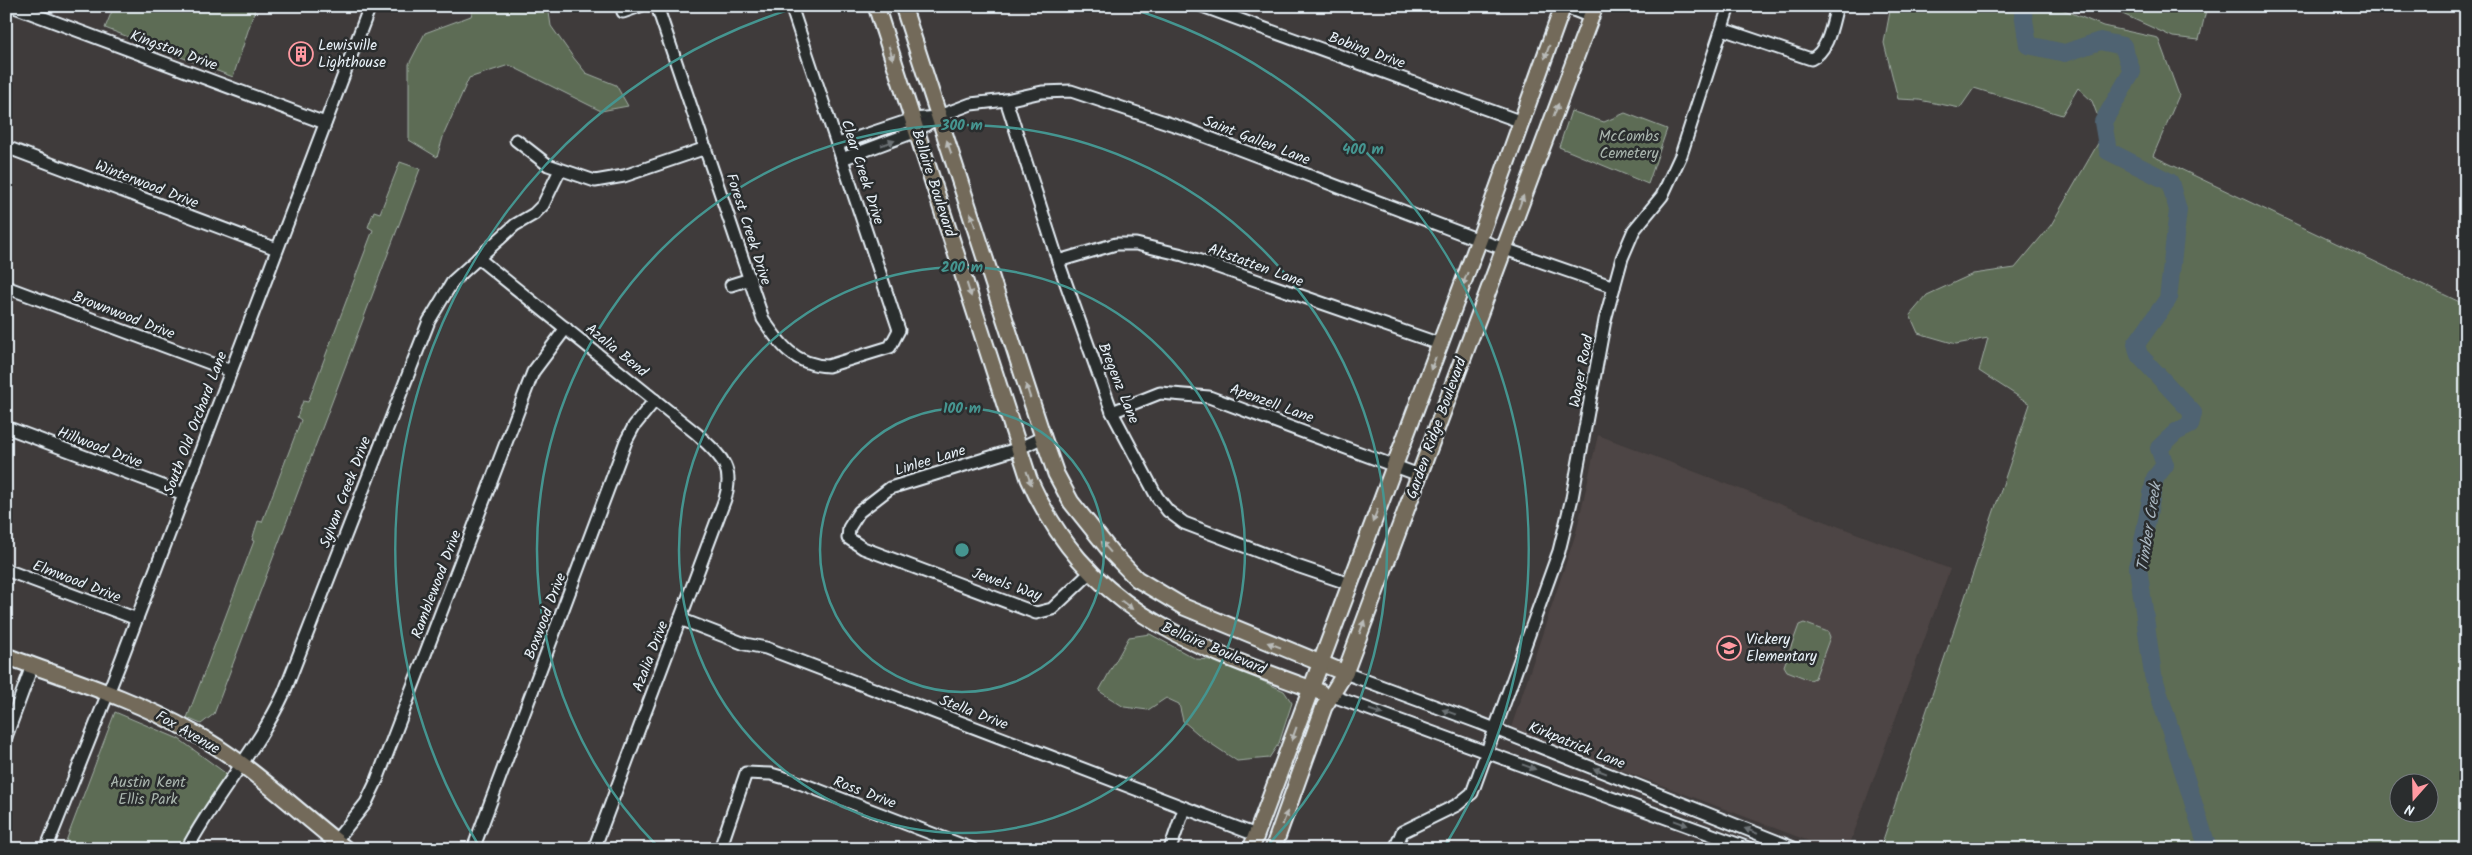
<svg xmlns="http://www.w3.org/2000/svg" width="2472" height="855" font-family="Kalam,sans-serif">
<rect width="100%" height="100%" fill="#3f3b3b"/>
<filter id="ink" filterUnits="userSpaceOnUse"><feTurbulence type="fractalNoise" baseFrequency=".02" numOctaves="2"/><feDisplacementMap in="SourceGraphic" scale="10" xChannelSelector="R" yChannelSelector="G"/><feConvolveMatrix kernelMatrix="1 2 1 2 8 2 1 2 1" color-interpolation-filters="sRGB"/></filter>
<g filter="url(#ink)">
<path fill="#4e4544" d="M1598,435L1950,569L1848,849H1830L1511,728L1576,533Z"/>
<g fill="#5d6c54" stroke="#a2aea6" fill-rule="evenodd">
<path d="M114,6H256L233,77L105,28Z"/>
<path d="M474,6H548L551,26L573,57L586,73L616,85L628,106L601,111L509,65L469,78L444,134L437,157L409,140V64L425,33L471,16Z"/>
<path d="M1891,6H2063L2062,9L2103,26L2158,38L2179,95L2153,156L2466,305V849H1880L2030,404L1979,371L1988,338L1956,344L1918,333L1910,315L1927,295L1973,274L2015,268L2051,225L2104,133L2092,101L2078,88L2062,115L1974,88L1960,108L1919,100L1898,99L1884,43ZM2430,782V812H2400V782Z"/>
<path d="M2105,6H2207L2199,40L2173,37Z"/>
<path d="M1571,111L1604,122L1625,113L1667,129L1648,184L1559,147Z"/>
<path d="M400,162L420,169L214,714L201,724L187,718L254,541L252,540L258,521L262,522L301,420L297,417L303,401L308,402L373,230L368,227L374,211L380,213Z"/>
<path d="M1804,623L1828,632L1830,637L1815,678L1810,680L1787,671L1784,666L1799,625Z"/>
<path d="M1150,634L1196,659L1212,660L1230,666L1284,691L1292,703L1279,743L1269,758L1237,761L1204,739L1183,721L1179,704L1166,698L1148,710L1124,707L1099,691L1129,637Z"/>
<path d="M115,712L179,739L228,775L180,849H63Z"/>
</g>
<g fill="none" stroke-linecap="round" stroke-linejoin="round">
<path stroke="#4f6372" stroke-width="18" d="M2022,6L2028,45L2065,53L2100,41L2123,46L2132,72L2103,122L2108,151L2170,182L2178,210L2168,299L2136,344L2139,355L2193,413L2190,425L2176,432L2159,448L2165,465L2155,478L2138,567L2153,675L2208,849"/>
<g stroke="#e8f1f8" stroke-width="15">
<g id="minor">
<path d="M12,6L325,123"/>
<path d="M657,6L763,319C780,345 795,365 828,366L890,347L899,330L791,6"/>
<path d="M1202,6L1522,122"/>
<path d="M1563,6L1591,17"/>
<path d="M623,12L640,6"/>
<path d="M1722,29L1811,59C1829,51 1832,23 1837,6"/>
<path d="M1006,100L1058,261L1112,412L1157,497L1168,511L1184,523L1291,564L1350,584"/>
<path d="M516,140L548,165L595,181L624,176L706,148"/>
<path d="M838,144L913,119L937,117"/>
<path d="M6,147L277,249"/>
<path d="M842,159L917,131L939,116L971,104L1006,100L1042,92L1071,91L1186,129L1479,240L1614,287"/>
<path d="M478,258L697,434C720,456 735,466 725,499L594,849"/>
<path d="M1058,261L1116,244H1136L1183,255L1440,344"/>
<path d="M731,285L750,279"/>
<path d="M6,287L231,371"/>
<path d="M1112,412L1160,393L1209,397L1419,475"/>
<path d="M6,427L184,494"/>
<path d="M1043,437L1020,448L890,488L859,512L849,528L848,538L863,548L1036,613L1052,609L1090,573"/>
<path d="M6,570L137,619"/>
<path d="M680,619L745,644L766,648L1256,835"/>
<path d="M1345,673L1480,723L1796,849"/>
<path d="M1330,695L1751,849"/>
<path d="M6,737L32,666"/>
<path d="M46,849L120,663L370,6"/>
<path d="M187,849C216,794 258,749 284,693L429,321L453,281L515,225L534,214L543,205L560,170"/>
<path d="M329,849L366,803L377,780L533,372L566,328"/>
<path d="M473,849L626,441L634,426L655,400"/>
<path d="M720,849L746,773L771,774L792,780L972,849"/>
<path d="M1170,849L1184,809"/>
<path d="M1395,849L1402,832L1457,805L1472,793L1559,551L1572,498L1605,320L1622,258L1634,230L1662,196L1681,155L1729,6"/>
</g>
</g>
<g stroke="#e8f1f8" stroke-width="19">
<g id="major">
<path d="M876,6L1029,479C1089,613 1191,645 1320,692"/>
<path d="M903,6L1043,437L1056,474L1071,502L1111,552L1137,579L1184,607L1345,673"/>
<path d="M6,656C68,679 134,699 192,732C245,760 298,812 346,849"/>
<path d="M1251,849L1479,240L1563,6"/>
<path d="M1273,849L1324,707L1345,673L1595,6"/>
</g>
</g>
<use href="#minor" stroke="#2a2d2e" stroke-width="11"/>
<use href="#major" stroke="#736b5a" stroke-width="15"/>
</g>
<defs><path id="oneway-solid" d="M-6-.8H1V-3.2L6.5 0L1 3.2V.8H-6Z" transform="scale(1.25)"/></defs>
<g fill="#b9bbb9">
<use href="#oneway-solid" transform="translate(1547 52) rotate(110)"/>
<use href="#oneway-solid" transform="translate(891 53) rotate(72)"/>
<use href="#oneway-solid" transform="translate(1556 110) rotate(-69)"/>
<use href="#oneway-solid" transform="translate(949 147) rotate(-109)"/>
<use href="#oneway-solid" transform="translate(1521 202) rotate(-69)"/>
<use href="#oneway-solid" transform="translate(973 220) rotate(-108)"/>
<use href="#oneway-solid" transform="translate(1465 279) rotate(111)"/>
<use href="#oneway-solid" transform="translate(969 290) rotate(72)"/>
<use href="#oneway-solid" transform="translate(1433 364) rotate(111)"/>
<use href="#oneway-solid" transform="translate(1028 391) rotate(-108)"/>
<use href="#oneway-solid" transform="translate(1029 478) rotate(70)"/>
<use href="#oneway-solid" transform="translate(1375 516) rotate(111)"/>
<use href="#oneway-solid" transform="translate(1106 547) rotate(-131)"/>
<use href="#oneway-solid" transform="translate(1127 605) rotate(37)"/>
<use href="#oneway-solid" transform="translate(1362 627) rotate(-70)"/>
<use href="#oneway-solid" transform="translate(1274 645) rotate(-159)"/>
<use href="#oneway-solid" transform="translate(1294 734) rotate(110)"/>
<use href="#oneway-solid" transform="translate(1285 818) rotate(-70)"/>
</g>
<g fill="#6c7275">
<use href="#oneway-solid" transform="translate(888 143) rotate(-19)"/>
<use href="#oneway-solid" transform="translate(1376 712) rotate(19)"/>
<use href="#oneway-solid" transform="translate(1449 712) rotate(-160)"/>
<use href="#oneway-solid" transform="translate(1529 767) rotate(20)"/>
<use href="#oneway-solid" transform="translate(1600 771) rotate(-159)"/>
<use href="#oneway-solid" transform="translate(1681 823) rotate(20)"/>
<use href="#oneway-solid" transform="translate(1751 831) rotate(-158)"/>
</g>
</g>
<g fill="none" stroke="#459590" stroke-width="2.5">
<circle cx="962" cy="550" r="142"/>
<circle cx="962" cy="550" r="283"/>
<path d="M659 848A425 425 0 1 1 1265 848"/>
<path d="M479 846A567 567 0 0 1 801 6M1123 6A567 567 0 0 1 1445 846"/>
</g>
<defs>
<g id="building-ring" transform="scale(1.25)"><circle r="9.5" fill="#2a2d2e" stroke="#ff9aa2" stroke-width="1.5"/><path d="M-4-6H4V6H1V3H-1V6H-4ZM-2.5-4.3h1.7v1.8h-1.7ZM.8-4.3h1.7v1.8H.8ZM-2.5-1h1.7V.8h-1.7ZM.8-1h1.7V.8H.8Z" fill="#ff9aa2"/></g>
<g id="school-ring" transform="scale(1.25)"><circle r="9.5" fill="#2a2d2e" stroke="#ff9aa2" stroke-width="1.5"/><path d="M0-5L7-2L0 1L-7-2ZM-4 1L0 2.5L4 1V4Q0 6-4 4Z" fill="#ff9aa2"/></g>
</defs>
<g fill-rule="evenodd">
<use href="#building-ring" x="301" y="54"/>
<use href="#school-ring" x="1729" y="648"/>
</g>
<g text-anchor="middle" stroke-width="5" stroke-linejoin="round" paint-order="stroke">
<g font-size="15" fill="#e8f1f8" stroke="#2a2d2e" text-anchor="start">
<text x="318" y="50">Lewisville<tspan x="318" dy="17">Lighthouse</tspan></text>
<text x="1746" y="644">Vickery<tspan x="1746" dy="17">Elementary</tspan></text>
</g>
<g font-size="15" fill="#e8f1f8" stroke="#2a2d2e">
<text transform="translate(174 50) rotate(20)" y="5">Kingston Drive</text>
<text transform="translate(1367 50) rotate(20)" y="5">Bobing Drive</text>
<text transform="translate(1257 140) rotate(21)" y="5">Saint Gallen Lane</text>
<text transform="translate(863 172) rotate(72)" y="5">Clear Creek Drive</text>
<text transform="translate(934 183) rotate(72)" y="5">Bellaire Boulevard</text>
<text transform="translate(147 184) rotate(21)" y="5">Winterwood Drive</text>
<text transform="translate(749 229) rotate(72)" y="5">Forest Creek Drive</text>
<text transform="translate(1256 265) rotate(20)" y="5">Altstatten Lane</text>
<text transform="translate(124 315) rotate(21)" y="5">Brownwood Drive</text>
<text transform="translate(617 350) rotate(39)" y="5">Azalia Bend</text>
<text transform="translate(1581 371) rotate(-79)" y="5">Wager Road</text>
<text transform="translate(1119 383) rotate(68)" y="5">Bregenz Lane</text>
<text transform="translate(1272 403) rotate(20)" y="5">Apenzell Lane</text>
<text transform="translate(195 423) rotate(-69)" y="5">South Old Orchard Lane</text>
<text transform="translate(1436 428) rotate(-70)" y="5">Garden Ridge Boulevard</text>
<text transform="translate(100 447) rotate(21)" y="5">Hillwood Drive</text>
<text transform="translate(930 460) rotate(-17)" y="5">Linlee Lane</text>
<text transform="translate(345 492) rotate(-69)" y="5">Sylvan Creek Drive</text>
<text transform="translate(77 581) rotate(21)" y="5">Elmwood Drive</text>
<text transform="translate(436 584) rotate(-69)" y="5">Ramblewood Drive</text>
<text transform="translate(1007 584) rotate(19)" y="5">Jewels Way</text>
<text transform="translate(545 616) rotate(-69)" y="5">Boxwood Drive</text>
<text transform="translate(1214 648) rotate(23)" y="5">Bellaire Boulevard</text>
<text transform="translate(650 656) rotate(-69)" y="5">Azalia Drive</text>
<text transform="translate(974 712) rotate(21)" y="5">Stella Drive</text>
<text transform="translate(188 732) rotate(30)" y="5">Fox Avenue</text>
<text transform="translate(1577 745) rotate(22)" y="5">Kirkpatrick Lane</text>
<text transform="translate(865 792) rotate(21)" y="5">Ross Drive</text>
</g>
<g font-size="15" fill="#a9b5ae" stroke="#2a2d2e">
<text x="1629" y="141">McCombs<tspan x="1629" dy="17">Cemetery</tspan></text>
<text x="148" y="787">Austin Kent<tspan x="148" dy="17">Ellis Park</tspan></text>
</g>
<g font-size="16" font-style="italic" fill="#abb8c2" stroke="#2a2d2e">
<text transform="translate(2148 527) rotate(-81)" y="6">Timber Creek</text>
</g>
</g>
<circle cx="962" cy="550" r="8" fill="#459590" stroke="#2a2d2e" stroke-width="2.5"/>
<g font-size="15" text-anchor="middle" font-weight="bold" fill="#459590" stroke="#2a2d2e" stroke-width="5" stroke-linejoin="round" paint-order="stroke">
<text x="962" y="130">300 m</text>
<text x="1363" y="154">400 m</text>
<text x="962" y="272">200 m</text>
<text x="962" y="413">100 m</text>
</g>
<rect width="2472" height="855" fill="none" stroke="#2a2d2e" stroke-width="25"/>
<rect x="12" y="12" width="2447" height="830" fill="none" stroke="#e8f1f8" stroke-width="2" filter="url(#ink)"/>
<g transform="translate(2414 798) rotate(200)"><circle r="24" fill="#2a2d2e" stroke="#767b7f"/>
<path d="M0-4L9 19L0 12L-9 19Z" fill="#ff9aa2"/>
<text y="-8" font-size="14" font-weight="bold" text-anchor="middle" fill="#e8f1f8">N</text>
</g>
</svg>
